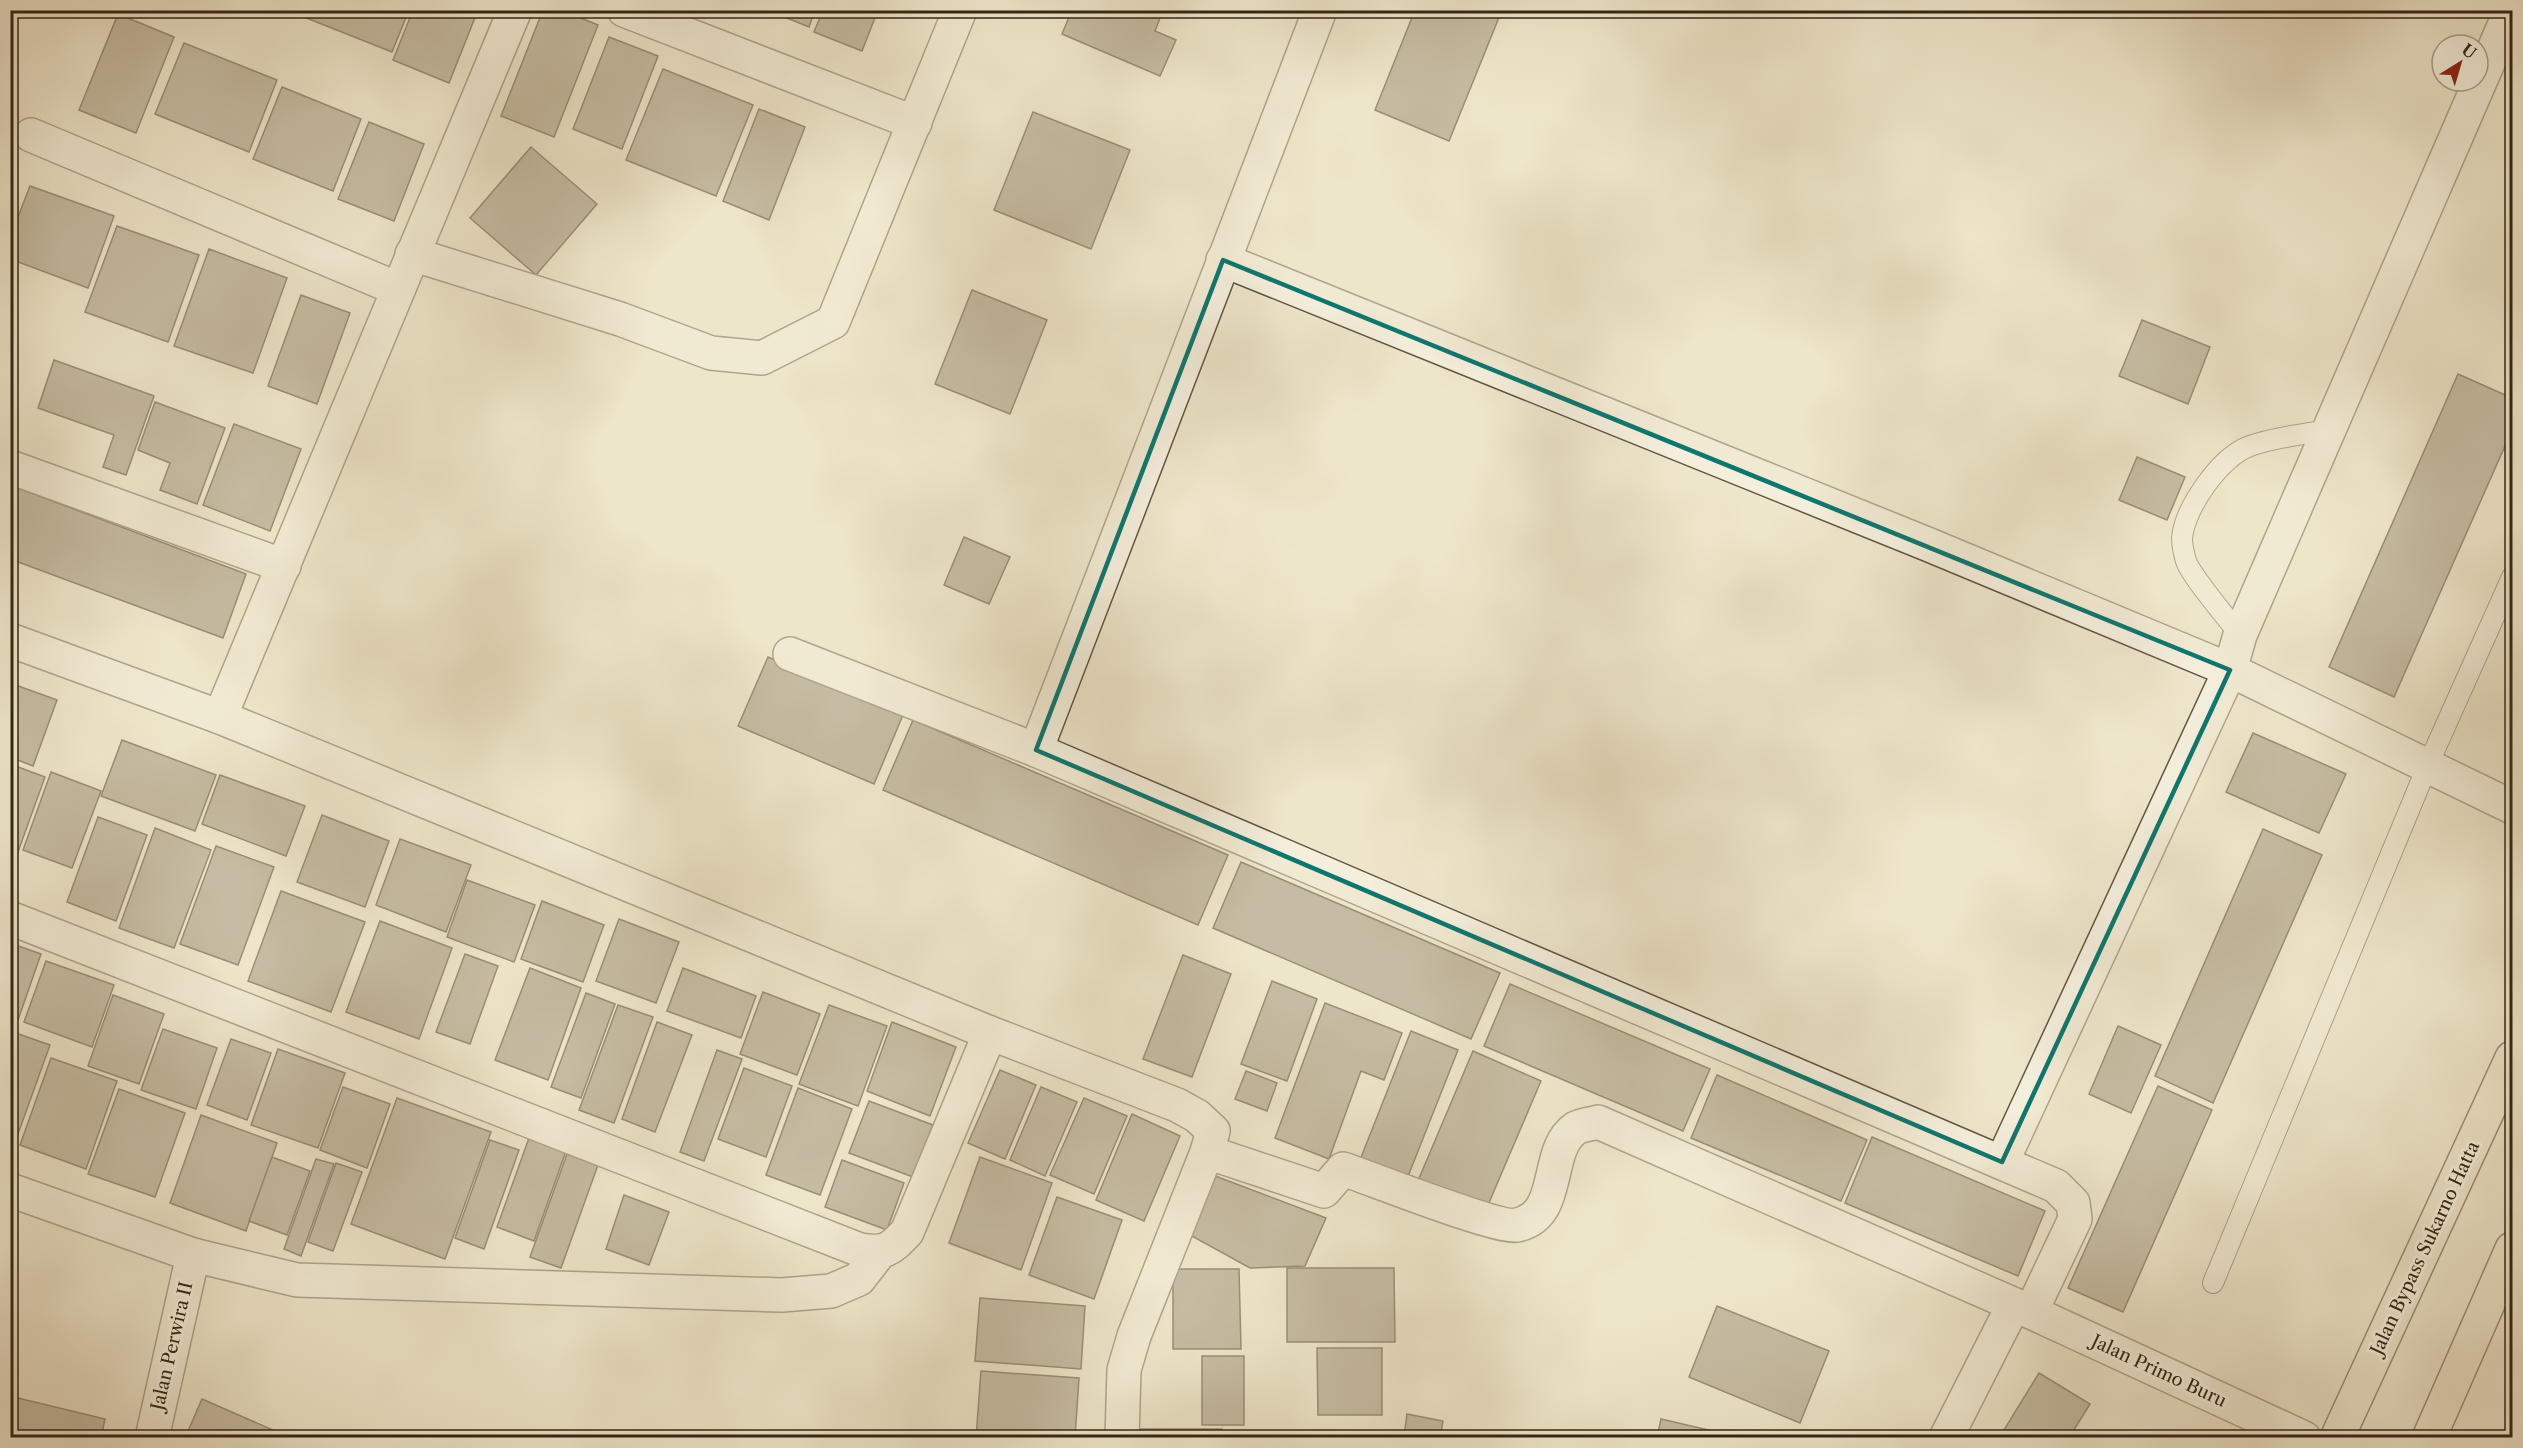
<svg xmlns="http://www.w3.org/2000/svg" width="2523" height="1448" font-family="'Libre Caslon Text',serif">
<rect width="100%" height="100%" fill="#eee6cb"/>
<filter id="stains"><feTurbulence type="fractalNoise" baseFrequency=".00333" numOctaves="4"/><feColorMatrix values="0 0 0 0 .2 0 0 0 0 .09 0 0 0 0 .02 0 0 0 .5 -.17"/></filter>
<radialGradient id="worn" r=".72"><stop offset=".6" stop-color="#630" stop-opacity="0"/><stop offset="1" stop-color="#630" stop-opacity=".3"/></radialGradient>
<g fill="#948a73" stroke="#332614" stroke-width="1.5">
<path d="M10,10H18L10,31Z"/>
<path d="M307,10H409L392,52L304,17Z"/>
<path d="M413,10H478L449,83L393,60Z"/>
<path d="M543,10H561L598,25L554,137L501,116Z"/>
<path d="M767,10H815L809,27Z"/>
<path d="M823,10H878L862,51L814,32Z"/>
<path d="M1072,10H1163L1155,31L1176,40L1160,76L1062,34Z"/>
<path d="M1415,10H1502L1449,141L1375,110Z"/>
<path d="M118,14L174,37L136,133L79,110Z"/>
<path d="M609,37L658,56L622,149L573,129Z"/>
<path d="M184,43L277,80L249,152L155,114Z"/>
<path d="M663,69L753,105L716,196L626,160Z"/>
<path d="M282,87L361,119L333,191L253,159Z"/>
<path d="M759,109L805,127L769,220L723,201Z"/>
<path d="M1033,112L1130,150L1091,249L994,210Z"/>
<path d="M369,122L424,144L394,221L338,199Z"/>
<path d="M531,147L597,204L536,275L470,218Z"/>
<path d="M30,186L114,216L88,288L10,259V238Z"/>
<path d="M117,226L199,255L168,342L85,312Z"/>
<path d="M209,249L287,278L253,373L174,346Z"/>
<path d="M972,290L1047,320L1010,414L935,384Z"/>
<path d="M301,295L350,313L317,404L268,386Z"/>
<path d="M2142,320L2210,347L2188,404L2119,376Z"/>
<path d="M54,360L154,396L126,475L103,467L114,435L38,408Z"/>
<path d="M2458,374L2512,398V430L2394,697L2329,667Z"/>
<path d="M155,402L225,428L197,504L160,490L170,463L138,450Z"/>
<path d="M234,424L301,449L270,531L203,505Z"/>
<path d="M2137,457L2185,477L2167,520L2119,500Z"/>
<path d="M10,485L246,574L223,638L10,559Z"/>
<path d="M964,537L1010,557L989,604L944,585Z"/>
<path d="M768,657L903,715L874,784L738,726Z"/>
<path d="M10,683L57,700L33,766L10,757Z"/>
<path d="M913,720L1228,855L1198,925L883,790Z"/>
<path d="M2253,733L2346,774L2319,833L2226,792Z"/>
<path d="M122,740L216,775L195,831L101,796Z"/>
<path d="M10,764L45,777L14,863L10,861Z"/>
<path d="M51,772L101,791L72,868L23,850Z"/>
<path d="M220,775L305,806L286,856L202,824Z"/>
<path d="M322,815L389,841L365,907L297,882Z"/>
<path d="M98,817L147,835L116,921L67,902Z"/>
<path d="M155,828L211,850L174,948L119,928Z"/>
<path d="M2263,829L2322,855L2213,1103L2155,1076Z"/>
<path d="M400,839L471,865L446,932L376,905Z"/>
<path d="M216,846L274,867L238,965L180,944Z"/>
<path d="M1241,862L1500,973L1471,1039L1213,928Z"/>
<path d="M467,880L535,905L514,962L447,937Z"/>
<path d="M281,891L365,922L331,1012L248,981Z"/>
<path d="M542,901L604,925L583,982L521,959Z"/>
<path d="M619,919L679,942L656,1003L596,981Z"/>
<path d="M380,921L452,948L419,1039L346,1012Z"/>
<path d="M10,943L41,954L17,1023L10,1020Z"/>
<path d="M465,954L498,966L470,1044L436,1032Z"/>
<path d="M1183,955L1231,974L1192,1077L1143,1059Z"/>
<path d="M46,961L114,985L92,1047L24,1022Z"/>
<path d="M530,968L581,988L548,1080L495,1060Z"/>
<path d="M683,968L756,996L741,1038L667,1011Z"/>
<path d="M1272,981L1317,999L1287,1081L1241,1064Z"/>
<path d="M1510,984L1710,1069L1683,1131L1484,1046Z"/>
<path d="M763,992L820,1014L797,1075L740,1054Z"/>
<path d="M586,993L615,1004L581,1098L551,1087Z"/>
<path d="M113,995L164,1014L139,1084L88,1066Z"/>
<path d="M1325,1003L1402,1033L1384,1080L1361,1071L1329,1159L1275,1138Z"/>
<path d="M618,1005L653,1017L614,1123L579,1110Z"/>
<path d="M829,1005L887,1026L858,1106L799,1084Z"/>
<path d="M657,1022L692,1035L655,1132L622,1119Z"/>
<path d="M892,1022L956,1047L930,1116L867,1091Z"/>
<path d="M2118,1026L2161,1045L2131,1113L2089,1094Z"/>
<path d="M163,1029L217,1048L196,1109L141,1090Z"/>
<path d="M10,1031L50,1045L14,1145L10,1144Z"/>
<path d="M1411,1031L1458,1050L1405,1184L1358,1165Z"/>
<path d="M231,1039L271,1053L247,1120L207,1105Z"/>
<path d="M278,1049L345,1073L318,1148L251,1125Z"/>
<path d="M717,1050L742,1059L704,1161L680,1152Z"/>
<path d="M1473,1051L1541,1081L1485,1212L1417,1183Z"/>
<path d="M51,1058L117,1081L86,1169L20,1145Z"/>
<path d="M744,1068L792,1086L766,1157L718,1139Z"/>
<path d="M1000,1070L1036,1085L1005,1159L968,1143Z"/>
<path d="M1246,1071L1277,1083L1267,1111L1235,1099Z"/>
<path d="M1717,1075L1867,1140L1841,1201L1691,1138Z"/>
<path d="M2158,1086L2212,1110L2123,1312L2068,1288Z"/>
<path d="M343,1087L390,1104L367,1168L320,1150Z"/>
<path d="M1041,1087L1077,1102L1045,1176L1010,1160Z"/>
<path d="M798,1088L852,1109L820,1195L766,1175Z"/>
<path d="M119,1089L185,1113L155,1197L88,1174Z"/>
<path d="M397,1098L491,1132L445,1259L351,1224Z"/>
<path d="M1084,1098L1127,1116L1094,1194L1050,1175Z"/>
<path d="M869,1101L933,1125L913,1177L849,1153Z"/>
<path d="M1132,1114L1180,1136L1144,1221L1096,1200Z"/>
<path d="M201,1115L277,1143L246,1231L170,1203Z"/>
<path d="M1872,1137L2045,1211L2018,1276L1845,1203Z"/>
<path d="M529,1138L566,1151L534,1241L497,1227Z"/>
<path d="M490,1140L519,1150L484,1249L455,1238Z"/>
<path d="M567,1154L598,1165L561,1268L530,1257Z"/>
<path d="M272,1157L310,1171L287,1235L249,1221Z"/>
<path d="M980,1157L1052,1183L1021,1270L949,1243Z"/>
<path d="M316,1159L334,1164L301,1256L284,1249Z"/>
<path d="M842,1160L904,1183L887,1230L825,1207Z"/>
<path d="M336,1163L362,1172L333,1251L308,1242Z"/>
<path d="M1210,1174L1326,1218L1305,1266L1250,1268L1188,1234Z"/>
<path d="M624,1195L669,1212L649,1265L606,1249Z"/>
<path d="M1057,1197L1122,1220L1094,1299L1029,1275Z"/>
<path d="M1287,1268H1394L1395,1342H1287Z"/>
<path d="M1173,1269H1239L1241,1349H1173Z"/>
<path d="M980,1298L1085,1306L1081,1369L975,1361Z"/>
<path d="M1717,1306L1829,1351L1800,1423L1689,1377Z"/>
<path d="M1317,1348H1382V1415H1318Z"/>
<rect x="1202" y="1356" width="42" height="69"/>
<path d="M981,1371L1079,1378L1075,1438H976Z"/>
<path d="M2039,1373L2090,1404L2069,1438H1999Z"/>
<path d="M18,1398L105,1419L101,1438H10Z"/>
<path d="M202,1399L291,1438H185Z"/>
<path d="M1407,1414L1443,1421L1440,1438H1369V1435L1404,1437Z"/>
<path d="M1661,1419L1743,1438H1657Z"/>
<rect x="1128" y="1429" width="94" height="9"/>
</g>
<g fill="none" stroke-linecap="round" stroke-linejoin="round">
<g stroke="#625642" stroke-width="22">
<g id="lane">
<path d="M2240,635C2228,619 2191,576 2186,561C2184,554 2182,544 2182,538C2185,507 2221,456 2250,446C2274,437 2302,435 2327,430"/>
<path d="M2213,1283L2427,767L2512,577"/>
</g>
</g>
<g stroke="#625642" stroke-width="36">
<g id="street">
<path d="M624,10L915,123"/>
<path d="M31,135L398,289"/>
<path d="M412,254L620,319L711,353L762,358L833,322L960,10"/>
<path d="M1223,260L1927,544L2230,670L2512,807"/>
<path d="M10,467L284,566"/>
<path d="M10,640L220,717L990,1033L1177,1105L1197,1116L1213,1131L1207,1152L1134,1336L1124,1370L1122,1438"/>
<path d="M790,654L1036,750L2056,1186L2073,1203L2075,1219L2031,1312"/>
<path d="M220,717L515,10"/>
<path d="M1036,750L1320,10"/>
<path d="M10,918L860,1250C885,1254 890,1250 907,1232L990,1033"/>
<path d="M1207,1152L1324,1191L1343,1169C1370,1178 1498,1229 1517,1225C1564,1215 1543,1150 1576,1128C1582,1125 1591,1124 1598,1122L2031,1312L2304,1438"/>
<path d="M2002,1162L2230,670L2240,635L2511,10"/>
<path d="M10,1190L193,1255L297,1280L782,1295L831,1291L859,1279L879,1253"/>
<path d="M152,1438L193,1255"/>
<path d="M1946,1438L2013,1306"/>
</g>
</g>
<g stroke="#332614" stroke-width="36">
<g id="highway">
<path d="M2337,1438L2512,1058"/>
<path d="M2429,1438L2512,1249"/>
</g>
</g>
<use href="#lane" stroke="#f4efdd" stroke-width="20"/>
<use href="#street" stroke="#f4efdd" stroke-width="33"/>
<use href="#highway" stroke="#eee6cb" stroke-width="33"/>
</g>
<path d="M0 0H2523V1448H0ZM1223,260L2230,670L2002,1162L1036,750Z" fill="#eee6cb" fill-opacity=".55" fill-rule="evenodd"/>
<path fill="none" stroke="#0f766e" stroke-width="4.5" stroke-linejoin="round" d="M1223,260L2230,670L2002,1162L1036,750Z"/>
<g text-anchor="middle" stroke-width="6" stroke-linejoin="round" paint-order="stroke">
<g font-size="18" fill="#332614" stroke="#f4efdd">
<text transform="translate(2425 1248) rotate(-65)" y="6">Jalan Bypass Sukarno Hatta</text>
<text transform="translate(172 1346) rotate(-77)" y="6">Jalan Perwira II</text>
<text transform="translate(2159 1371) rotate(25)" y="6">Jalan Primo Buru</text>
</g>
</g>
<rect width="2523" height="1448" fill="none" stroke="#eee6cb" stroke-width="36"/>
<rect x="12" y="12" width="2499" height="1424" fill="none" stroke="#332614" stroke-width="3"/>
<rect x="18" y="18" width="2487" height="1412" fill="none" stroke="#332614" stroke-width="1.5"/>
<g transform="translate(2460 63) rotate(37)"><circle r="28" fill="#f4efdd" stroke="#a79f8d" stroke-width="1.5"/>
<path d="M0-4.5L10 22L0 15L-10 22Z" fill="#8f2418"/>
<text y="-9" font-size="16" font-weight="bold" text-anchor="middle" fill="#332614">U</text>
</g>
<rect width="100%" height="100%" filter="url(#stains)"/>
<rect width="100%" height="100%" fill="url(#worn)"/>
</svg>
